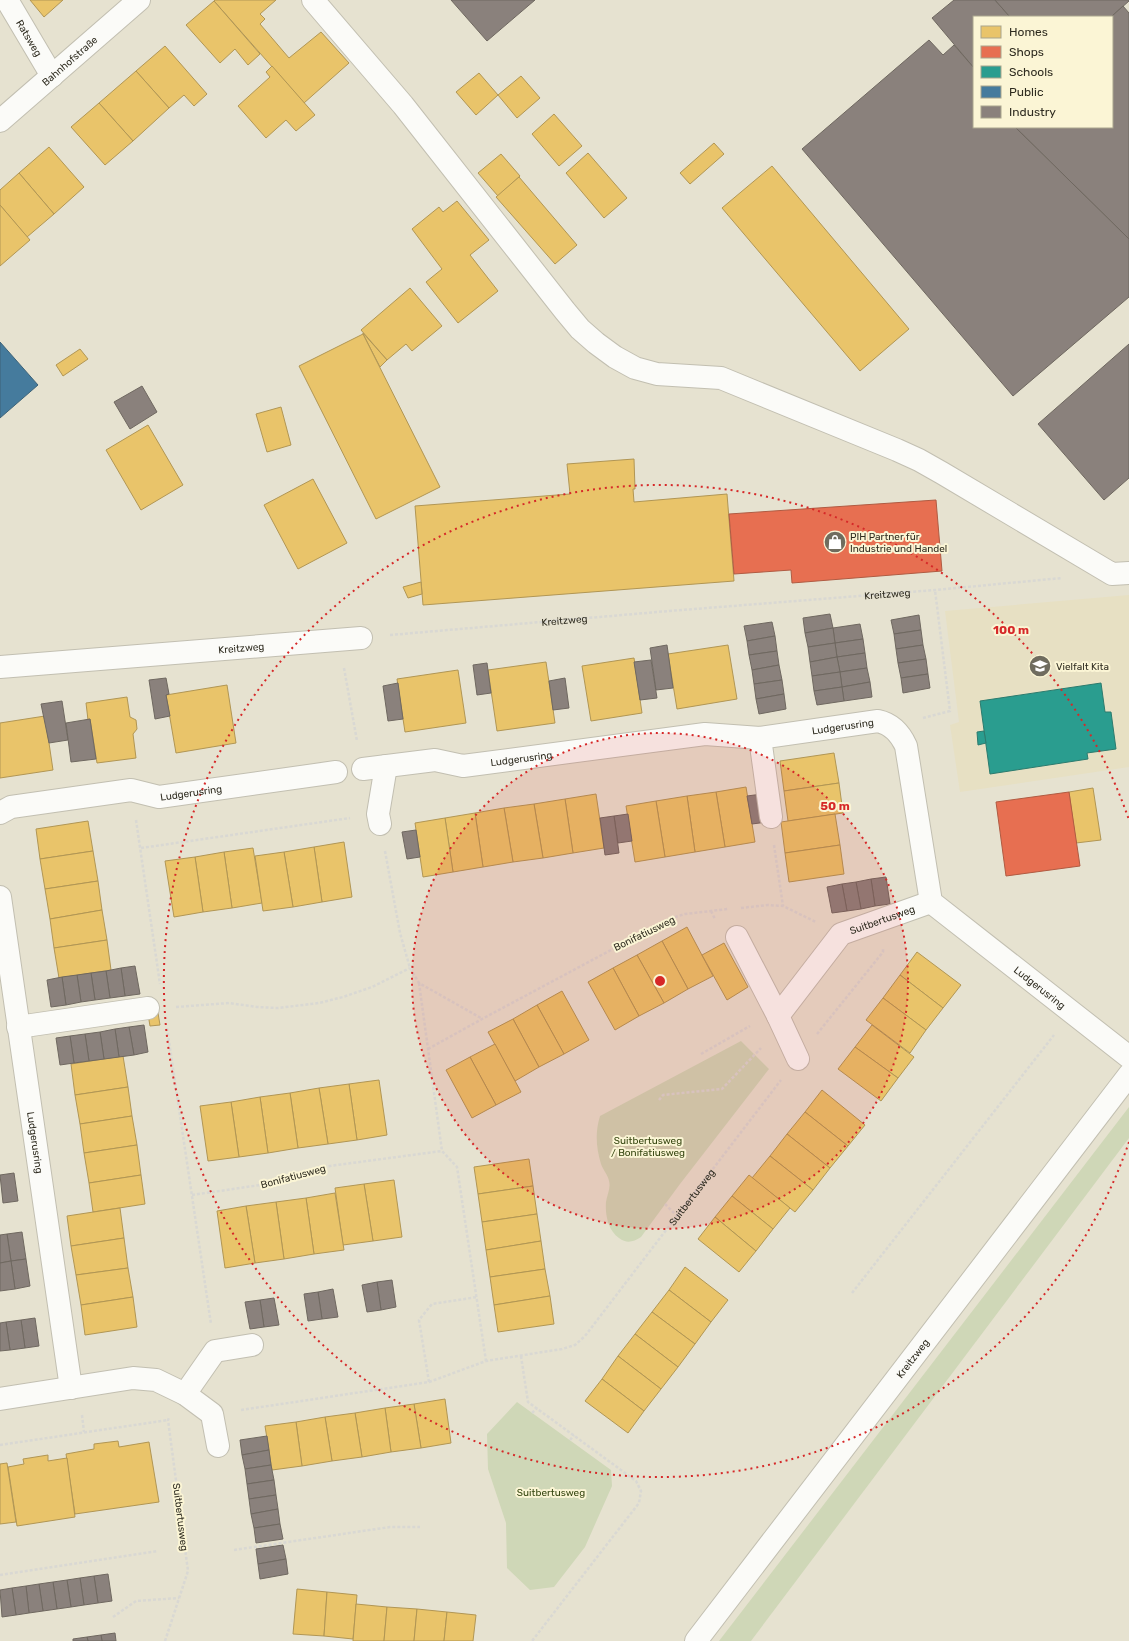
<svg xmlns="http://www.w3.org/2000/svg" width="1129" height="1641" font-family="Rubik,sans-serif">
<rect width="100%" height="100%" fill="#e6e2d0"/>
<path fill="#e7e0c3" d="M1129,595V767L960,792L950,725L959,722L945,611Z"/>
<g fill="#cfd7b7">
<path d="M741,1041L769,1069L680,1184L641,1237C633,1242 627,1244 619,1238C608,1230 605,1215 606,1202C607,1195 611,1188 609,1181C608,1175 603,1170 601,1164C596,1148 595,1132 600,1116Z"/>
<path d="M1129,1107V1138L751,1641H719Z"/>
<path d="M517,1402L611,1470L612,1486L585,1547L554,1587L530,1590L507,1568L506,1523L488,1469L487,1434Z"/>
</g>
<g fill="#e9c46a" stroke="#b19654">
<path d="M30,0H63L44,17Z"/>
<path d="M215,0H276L260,14L265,19L260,24L289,58L321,32L349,63L304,103L214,1Z"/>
<path d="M214,1L260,54L248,65L235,49L220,63L186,25Z"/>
<path d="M165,46L207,94L194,106L184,95L169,108L136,71Z"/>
<path d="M272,66L315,115L296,131L286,120L266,138L238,106L270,77L266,72Z"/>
<path d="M136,71L169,108L133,141L99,103Z"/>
<path d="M479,73L498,95L476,115L456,92Z"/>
<path d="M521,76L540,98L517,118L498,95Z"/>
<path d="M99,103L133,141L105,165L71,127Z"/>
<path d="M554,114L582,146L559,166L532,134Z"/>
<path d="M714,143L724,154L690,184L680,173Z"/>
<path d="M49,147L84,187L54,214L19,173Z"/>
<path d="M588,153L627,198L604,218L566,173Z"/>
<path d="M501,154L520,176L498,196L478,173Z"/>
<path d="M772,166L909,329L860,371L722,208Z"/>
<path d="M19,173L54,214L27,237L0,205V190Z"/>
<path d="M519,177L577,245L555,264L496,197Z"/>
<path d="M457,201L489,240L470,255L498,291L458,323L426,282L442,269L412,229L439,207L443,212Z"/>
<path d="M0,205L30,240L0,266Z"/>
<path d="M410,288L442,326L412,351L406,344L387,360L361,330Z"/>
<path d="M363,333L387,360L380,367L363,334Z"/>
<path d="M363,334L440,487L376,519L299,366Z"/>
<path d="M80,349L88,359L63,376L56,365Z"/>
<path d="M281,407L291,445L267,452L256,414Z"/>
<path d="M148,425L183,485L141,510L106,450Z"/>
<path d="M634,459L635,489H633L634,502L727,494L734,581L423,605L415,506L570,494L567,464Z"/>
<path d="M313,479L347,543L298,569L264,505Z"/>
<path d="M421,582L422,594L408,598L403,587Z"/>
<path d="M728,645L737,699L677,709L668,654Z"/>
<path d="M634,658L642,713L591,721L582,666Z"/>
<path d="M546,662L555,723L497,731L488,670Z"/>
<path d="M458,670L466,723L405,732L397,679Z"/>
<path d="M227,685L236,743L176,753L166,695Z"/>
<path d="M127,697L130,717L136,720L137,729L133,734L136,758L97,763L90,719L88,720L86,703Z"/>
<path d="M45,716L53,770L0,778V723Z"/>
<path d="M834,753L839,783L784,791L780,761Z"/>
<path d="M839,783L843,813L788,821L784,791Z"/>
<path d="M746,787L755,842L725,847L716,792Z"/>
<path d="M1093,788L1101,840L1076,843L1069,792Z"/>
<path d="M716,792L725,847L695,852L687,796Z"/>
<path d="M596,794L604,848L573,853L565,799Z"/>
<path d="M687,796L695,852L665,857L656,801Z"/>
<path d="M565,799L573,853L543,858L534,804Z"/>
<path d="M656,801L665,857L635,862L626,806Z"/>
<path d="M534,804L543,858L513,862L504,808Z"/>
<path d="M504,808L513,862L483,867L475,813Z"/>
<path d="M475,813L483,867L453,872L445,818Z"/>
<path d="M835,814L840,845L785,853L781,822Z"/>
<path d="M445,818L453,872L423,877L415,823Z"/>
<path d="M88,821L93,851L40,859L36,829Z"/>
<path d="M344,842L352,897L322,902L314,847Z"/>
<path d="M840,845L844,874L789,882L785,853Z"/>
<path d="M314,847L322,902L293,907L284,852Z"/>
<path d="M253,848L262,903L232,908L224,852Z"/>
<path d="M93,851L98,881L45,889L40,859Z"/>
<path d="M224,852L232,908L203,912L195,857Z"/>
<path d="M284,852L293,907L263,911L255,856Z"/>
<path d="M195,857L203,912L174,917L165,861Z"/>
<path d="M98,881L102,910L50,919L45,889Z"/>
<path d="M102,910L107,940L54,948L50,919Z"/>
<path d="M687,927L713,976L688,989L662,941Z"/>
<path d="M107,940L111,970L59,978L54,948Z"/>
<path d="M662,941L688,989L664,1003L637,955Z"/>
<path d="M724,943L748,987L727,1000L702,955Z"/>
<path d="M917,952L961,985L943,1008L900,975Z"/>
<path d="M637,955L664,1003L639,1016L613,968Z"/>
<path d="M613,968L639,1016L615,1030L588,982Z"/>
<path d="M900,975L943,1008L926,1030L883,998Z"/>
<path d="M562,991L589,1040L564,1054L537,1005Z"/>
<path d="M883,998L926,1030L910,1053L866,1020Z"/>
<path d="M537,1005L564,1054L539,1067L513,1019Z"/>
<path d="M158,1013L160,1025L150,1026L148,1014Z"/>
<path d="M513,1019L539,1067L515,1081L488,1032Z"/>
<path d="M872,1025L914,1057L898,1078L855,1047Z"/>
<path d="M495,1044L521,1092L496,1105L470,1057Z"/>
<path d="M855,1047L898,1078L881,1101L838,1069Z"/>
<path d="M123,1056L128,1087L75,1095L71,1064Z"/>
<path d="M470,1057L496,1105L472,1118L446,1070Z"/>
<path d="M379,1080L387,1135L357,1140L349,1084Z"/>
<path d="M349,1084L357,1140L328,1144L319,1088Z"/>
<path d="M128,1087L132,1116L80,1124L75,1095Z"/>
<path d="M319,1088L328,1144L298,1148L290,1093Z"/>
<path d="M822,1090L865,1125L848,1146L805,1112Z"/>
<path d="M290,1093L298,1148L268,1153L260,1097Z"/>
<path d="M260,1097L268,1153L239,1157L231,1102Z"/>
<path d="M231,1102L239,1157L208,1161L200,1106Z"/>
<path d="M805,1112L848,1146L830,1168L787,1134Z"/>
<path d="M132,1116L137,1145L84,1153L80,1124Z"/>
<path d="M787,1134L830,1168L813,1190L770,1156Z"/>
<path d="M137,1145L141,1175L89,1183L84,1153Z"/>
<path d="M770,1156L813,1190L795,1212L752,1178Z"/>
<path d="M529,1159L533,1186L478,1194L474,1167Z"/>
<path d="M141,1175L145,1204L93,1212L89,1183Z"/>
<path d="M749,1175L790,1208L773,1229L732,1196Z"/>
<path d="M394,1180L402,1237L373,1241L364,1184Z"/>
<path d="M364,1184L373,1241L343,1245L335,1188Z"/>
<path d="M533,1186L537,1214L482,1222L478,1194Z"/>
<path d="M335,1193L344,1250L314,1254L306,1198Z"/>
<path d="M732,1196L773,1229L756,1251L715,1217Z"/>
<path d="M306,1198L314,1254L284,1259L276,1202Z"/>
<path d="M276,1202L284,1259L255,1263L246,1206Z"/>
<path d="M246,1206L255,1263L225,1268L217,1211Z"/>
<path d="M120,1208L124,1238L71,1246L67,1216Z"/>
<path d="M537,1214L541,1241L486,1250L482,1222Z"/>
<path d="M715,1217L756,1251L739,1272L698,1239Z"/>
<path d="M124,1238L128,1268L76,1275L71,1246Z"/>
<path d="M541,1241L545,1269L490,1277L486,1250Z"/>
<path d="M685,1267L728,1300L711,1322L669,1290Z"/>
<path d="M128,1268L133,1297L81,1305L76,1275Z"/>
<path d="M545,1269L550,1296L494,1305L490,1277Z"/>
<path d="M669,1290L711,1322L695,1344L652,1312Z"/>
<path d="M550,1296L554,1324L498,1332L494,1305Z"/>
<path d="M133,1297L137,1327L85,1335L81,1305Z"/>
<path d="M652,1312L695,1344L678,1367L635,1334Z"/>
<path d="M635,1334L678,1367L661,1389L618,1356Z"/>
<path d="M618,1356L661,1389L644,1411L602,1379Z"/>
<path d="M602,1379L644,1411L628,1433L585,1401Z"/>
<path d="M445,1399L451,1443L421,1448L414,1404Z"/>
<path d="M414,1404L421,1448L391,1452L385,1408Z"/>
<path d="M385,1408L391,1452L362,1457L355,1413Z"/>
<path d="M355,1413L362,1457L332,1461L325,1417Z"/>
<path d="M325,1417L332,1461L302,1466L296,1422Z"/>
<path d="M296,1422L302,1466L272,1470L265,1426Z"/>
<path d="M118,1441L119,1447L149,1442L159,1502L75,1514L66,1454L94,1449V1444Z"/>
<path d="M48,1455V1461L67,1458L75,1517L17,1526L8,1467L24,1464L23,1459Z"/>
<path d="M7,1463L16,1522L0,1524V1464Z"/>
<path d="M297,1589L327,1592L324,1636L293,1634Z"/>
<path d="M327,1592L357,1595L353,1639L324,1636Z"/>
<path d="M356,1604L387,1607L384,1641H353Z"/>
<path d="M387,1607L417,1609L414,1641H384Z"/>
<path d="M417,1609L447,1612L444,1641H414Z"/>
<path d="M447,1612L476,1615L473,1641H444Z"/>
</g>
<g fill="#e76f51" stroke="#b05b42">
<path d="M936,500L942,571L792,583L791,570L734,574L729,514Z"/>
<path d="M1069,792L1080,866L1006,876L996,802Z"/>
</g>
<g fill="#2a9d8f" stroke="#2c7b6e">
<path d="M1101,683L1105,712H1111L1116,749L1087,753L1088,759L990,774L980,701Z"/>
<path d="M984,731L986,743L978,745L977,732Z"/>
</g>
<path fill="#457b9d" stroke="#3e6378" d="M0,342L38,385L0,418Z"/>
<g fill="#8a817c" stroke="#6f6860">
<path d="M451,0H535L487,41Z"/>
<path d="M954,0H995L1010,17H974V68L932,18Z"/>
<path d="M995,0H1129V1L1111,17H1010Z"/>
<path d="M1123,6L1129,13V239L1015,127H1112V17H1111Z"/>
<path d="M929,40L943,55L954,45L974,68V127H1015L1129,239V297L1013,396L802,149Z"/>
<path d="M1129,344V478L1104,500L1038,424Z"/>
<path d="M142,386L157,412L130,429L114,402Z"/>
<path d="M830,614L833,628L805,633L803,618Z"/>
<path d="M919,615L921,630L894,634L891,620Z"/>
<path d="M772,622L775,636L747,641L744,626Z"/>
<path d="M860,624L863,639L835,643L833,628Z"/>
<path d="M833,628L835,643L808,647L805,633Z"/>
<path d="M921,630L923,645L896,649L894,634Z"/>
<path d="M775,636L777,651L749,655L747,641Z"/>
<path d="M863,639L865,653L837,657L835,643Z"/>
<path d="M835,643L837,657L810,662L808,647Z"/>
<path d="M667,645L673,688L656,690L650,648Z"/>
<path d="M923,645L926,659L898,663L896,649Z"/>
<path d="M777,651L779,665L752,670L749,655Z"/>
<path d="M865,653L867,668L840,672L837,657Z"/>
<path d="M837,657L840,672L812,676L810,662Z"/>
<path d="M926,659L928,674L901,678L898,663Z"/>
<path d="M651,660L657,698L640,700L634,662Z"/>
<path d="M487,663L491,693L477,695L473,665Z"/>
<path d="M779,665L782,680L754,684L752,670Z"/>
<path d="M867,668L870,682L842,687L840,672Z"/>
<path d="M840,672L842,687L814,691L812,676Z"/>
<path d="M928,674L930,688L903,693L901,678Z"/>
<path d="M166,678L169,694L166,695L170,716L155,719L149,680Z"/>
<path d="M565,678L569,708L553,710L549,681Z"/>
<path d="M782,680L784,694L756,699L754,684Z"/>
<path d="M870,682L872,697L844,701L842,687Z"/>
<path d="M398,683L403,719L388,721L383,686Z"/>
<path d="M842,687L844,701L817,705L814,691Z"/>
<path d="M784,694L786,709L759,714L756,699Z"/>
<path d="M62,701L68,740L49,743L41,704Z"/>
<path d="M90,719L96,759L71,762L66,723Z"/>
<path d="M762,794L767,822L752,824L747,796Z"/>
<path d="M628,814L632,841L618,843L614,816Z"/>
<path d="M614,816L619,853L605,855L600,818Z"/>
<path d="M416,830L420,857L407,859L402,832Z"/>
<path d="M886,877L890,904L875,906L871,879Z"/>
<path d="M871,879L875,906L861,909L856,882Z"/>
<path d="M856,882L861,909L847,911L842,884Z"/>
<path d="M842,884L847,911L832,913L827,887Z"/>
<path d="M135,966L140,994L125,996L121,968Z"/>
<path d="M121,968L125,996L110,998L106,971Z"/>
<path d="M106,971L110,998L95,1000L91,973Z"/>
<path d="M91,973L95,1000L81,1002L77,975Z"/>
<path d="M77,975L81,1002L66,1005L62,977Z"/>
<path d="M62,977L66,1005L51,1007L47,980Z"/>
<path d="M144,1025L148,1052L134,1055L129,1027Z"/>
<path d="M129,1027L134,1055L119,1057L115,1029Z"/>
<path d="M115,1029L119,1057L104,1059L100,1032Z"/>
<path d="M100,1032L104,1059L89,1061L85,1034Z"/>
<path d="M85,1034L89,1061L74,1063L70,1036Z"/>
<path d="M70,1036L74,1063L60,1065L56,1038Z"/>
<path d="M14,1173L18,1201L3,1203L0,1175Z"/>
<path d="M22,1232L26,1259L11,1261L7,1234Z"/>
<path d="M7,1234L11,1261L0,1263V1235Z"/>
<path d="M26,1259L30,1286L15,1289L11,1261Z"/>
<path d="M11,1261L15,1289L0,1291V1263Z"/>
<path d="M392,1280L396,1307L381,1310L377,1282Z"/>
<path d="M377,1282L381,1310L367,1312L362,1285Z"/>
<path d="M333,1289L338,1317L322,1319L318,1292Z"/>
<path d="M318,1292L322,1319L308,1321L304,1294Z"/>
<path d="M274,1298L279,1325L264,1327L260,1300Z"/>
<path d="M260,1300L264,1327L250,1329L245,1302Z"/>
<path d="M35,1318L39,1346L25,1348L21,1320Z"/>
<path d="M21,1320L25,1348L10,1350L6,1322Z"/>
<path d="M6,1322L10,1350L0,1351V1323Z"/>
<path d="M267,1436L269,1450L242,1455L240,1440Z"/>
<path d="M269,1450L271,1465L245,1469L242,1455Z"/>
<path d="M271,1465L274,1480L247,1484L245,1469Z"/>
<path d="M274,1480L276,1495L249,1499L247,1484Z"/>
<path d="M276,1495L278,1509L251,1514L249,1499Z"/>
<path d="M278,1509L280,1524L254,1528L251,1514Z"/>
<path d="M280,1524L283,1539L256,1543L254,1528Z"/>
<path d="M283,1545L286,1559L258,1564L256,1549Z"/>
<path d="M286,1559L288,1574L260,1579L258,1564Z"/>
<path d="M108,1574L112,1601L98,1603L94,1576Z"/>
<path d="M94,1576L98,1603L84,1605L80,1578Z"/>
<path d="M80,1578L84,1605L71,1607L67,1580Z"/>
<path d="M67,1580L71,1607L57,1609L53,1582Z"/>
<path d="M53,1582L57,1609L43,1611L39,1584Z"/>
<path d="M39,1584L43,1611L29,1613L26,1586Z"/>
<path d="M26,1586L29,1613L16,1615L12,1588Z"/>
<path d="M12,1588L16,1615L2,1617L0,1590Z"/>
<path d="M115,1633L116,1641H102L101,1635Z"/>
<path d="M101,1635L102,1641H88L87,1637Z"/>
<path d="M87,1637L88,1641H73V1639Z"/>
</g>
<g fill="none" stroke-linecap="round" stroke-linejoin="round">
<g stroke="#c2bfb1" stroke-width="24">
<g id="minor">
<path id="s3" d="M7,0L52,76"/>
<path d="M313,0L403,105L565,311L580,329L596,343L615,357L635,368L657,374L721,378L897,450L919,460L942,473L1112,574L1129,573"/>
<path id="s4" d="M0,667L361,638"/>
<path d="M760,738L771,817"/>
<path id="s5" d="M363,769L435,760L463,766L705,734L760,738L878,721C892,724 900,733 906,746L931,902L1129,1057"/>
<path id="s6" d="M0,813L11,807L131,790L159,797L336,772"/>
<path d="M380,824L378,814L386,766"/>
<path id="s7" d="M0,897L71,1388"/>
<path d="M737,937L778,1016L798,1059"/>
<path id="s8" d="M778,1016L841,934L931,902"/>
<path d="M18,1027L148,1008"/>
<path d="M185,1394L215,1351L252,1345"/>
<path d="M0,1399L133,1378L156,1380L185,1394L212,1414L218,1446"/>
<path id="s9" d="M696,1641L1129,1075"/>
</g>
</g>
<g stroke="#c2bfb1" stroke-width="24">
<g id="major">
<path id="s10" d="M0,121L139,0"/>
</g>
</g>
<g stroke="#d9d8d3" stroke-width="2.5" stroke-dasharray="3 2" stroke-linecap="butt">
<path id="s1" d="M390,635L669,611L935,590L1062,578"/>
<path d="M344,668L357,741"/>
<path d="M923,718L950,711L935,590"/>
<path d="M136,820L160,984"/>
<path d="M774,845L783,906"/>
<path d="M141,848L350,818"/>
<path d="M385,851L400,933L410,968L419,983L481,1018"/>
<path d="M741,908L768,905L783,906L816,922"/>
<path d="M711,911L715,919"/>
<path d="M419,983L442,1151L457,1167L486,1361"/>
<path d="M176,1007L229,1003L257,1007L278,1008L319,1003L343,997L372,987L410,968"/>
<path d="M167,1028L211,1324"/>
<path d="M817,1034L883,952V948"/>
<path d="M428,1049L482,1019L669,919L685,914L728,909"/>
<path d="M701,1054L750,1026"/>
<path d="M659,1100L663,1095L722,1089L761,1048"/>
<path d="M192,1195L274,1183L322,1167L442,1151"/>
<path d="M665,1204L677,1216"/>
<path d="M852,1293L1054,1035"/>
<path d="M521,1356L528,1402L636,1481L641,1491L639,1503L532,1641"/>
<path d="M429,1382L419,1320L432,1304L477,1297"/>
<path id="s2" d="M241,1410L429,1382L486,1361L562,1349L575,1345L585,1336L781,1080"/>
<path d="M532,1413L537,1408"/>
<path d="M82,1415L84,1432"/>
<path d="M570,1440L574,1435"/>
<path d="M0,1445L168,1420"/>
<path d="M234,1550L390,1527H420"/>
<path d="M0,1575L158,1551"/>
<path d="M113,1617L136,1601L179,1598"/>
<path d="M165,1641L188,1571L168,1420L169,1418"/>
</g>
<use href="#minor" stroke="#fbfbf8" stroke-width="22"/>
<use href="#major" stroke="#fbfbf8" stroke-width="22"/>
</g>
<circle cx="660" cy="981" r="248" fill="#d62828" fill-opacity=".12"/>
<g fill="none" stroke="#d62828" stroke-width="2" stroke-dasharray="2 4">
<circle cx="660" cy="981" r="248"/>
<path d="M1129 1142A496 496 0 1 1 1129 820"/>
</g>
<defs>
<g id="shop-disc" transform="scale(1.15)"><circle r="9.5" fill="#6f6c5e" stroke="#fbf5d5"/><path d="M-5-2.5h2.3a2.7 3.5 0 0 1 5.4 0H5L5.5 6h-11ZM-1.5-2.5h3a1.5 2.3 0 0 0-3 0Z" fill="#fff"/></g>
<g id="school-disc" transform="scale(1.15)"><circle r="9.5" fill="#6f6c5e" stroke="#fbf5d5"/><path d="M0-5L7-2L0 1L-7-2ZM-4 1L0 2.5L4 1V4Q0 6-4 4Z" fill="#fff"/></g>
</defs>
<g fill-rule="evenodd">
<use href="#shop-disc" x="835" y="542"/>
<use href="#school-disc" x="1040" y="666"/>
</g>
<g text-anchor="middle" stroke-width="4" stroke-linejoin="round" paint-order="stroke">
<g font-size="10" fill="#2f2c20" stroke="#fbf5d5">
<text dy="4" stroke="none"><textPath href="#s3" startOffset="44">Ratsweg</textPath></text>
<text dy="4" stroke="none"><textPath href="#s10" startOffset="92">Bahnhofstraße</textPath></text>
<text dy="4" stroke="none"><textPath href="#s1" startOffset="499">Kreitzweg</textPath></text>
<text dy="4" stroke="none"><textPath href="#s1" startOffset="175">Kreitzweg</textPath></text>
<text dy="4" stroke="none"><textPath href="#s4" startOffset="242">Kreitzweg</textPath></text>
<text dy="4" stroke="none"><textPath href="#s5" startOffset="484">Ludgerusring</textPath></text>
<text dy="4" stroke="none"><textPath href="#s5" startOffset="160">Ludgerusring</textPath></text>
<text dy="4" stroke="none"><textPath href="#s6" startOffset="195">Ludgerusring</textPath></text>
<text dy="4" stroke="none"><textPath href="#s8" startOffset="147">Suitbertusweg</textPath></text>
<text transform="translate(644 933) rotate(-26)" y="4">Bonifatiusweg</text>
<text dy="4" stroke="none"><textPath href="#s5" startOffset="855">Ludgerusring</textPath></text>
<text dy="4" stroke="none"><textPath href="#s7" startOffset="248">Ludgerusring</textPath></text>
<text transform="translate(293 1176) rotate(-15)" y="4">Bonifatiusweg</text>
<text dy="4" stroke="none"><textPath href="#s2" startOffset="530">Suitbertusweg</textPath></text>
<text dy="4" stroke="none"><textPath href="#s9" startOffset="356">Kreitzweg</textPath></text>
<text transform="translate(181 1517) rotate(83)" y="4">Suitbertusweg</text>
</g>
<g font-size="10" fill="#2f2c20" stroke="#fbf5d5" text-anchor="start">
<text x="850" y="540">PIH Partner für<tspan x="850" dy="12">Industrie und Handel</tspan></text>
<text x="1056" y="670">Vielfalt Kita</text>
</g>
<g font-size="10" fill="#34450f" stroke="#fbf5d5">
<text x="648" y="1144">Suitbertusweg<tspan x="648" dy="12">/ Bonifatiusweg</tspan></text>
<text x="551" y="1496">Suitbertusweg</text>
</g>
</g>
<circle cx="660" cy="981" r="6" fill="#d62828" stroke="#fbf5d5" stroke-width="2"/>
<g font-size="12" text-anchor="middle" font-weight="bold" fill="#d62828" stroke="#fbf5d5" stroke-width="4" stroke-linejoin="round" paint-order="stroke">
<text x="1011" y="634">100 m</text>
<text x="835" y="810">50 m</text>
</g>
<rect x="973" y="16" width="140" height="112" fill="#fbf5d5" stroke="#a9a58d"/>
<rect x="981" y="26" width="20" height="12" fill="#e9c46a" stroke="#a9a58d"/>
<text x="1009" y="36" font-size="12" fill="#2f2c20">Homes</text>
<rect x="981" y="46" width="20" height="12" fill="#e76f51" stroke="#a9a58d"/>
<text x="1009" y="56" font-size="12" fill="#2f2c20">Shops</text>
<rect x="981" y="66" width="20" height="12" fill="#2a9d8f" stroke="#a9a58d"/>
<text x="1009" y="76" font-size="12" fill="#2f2c20">Schools</text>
<rect x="981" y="86" width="20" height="12" fill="#457b9d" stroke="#a9a58d"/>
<text x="1009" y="96" font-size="12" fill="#2f2c20">Public</text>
<rect x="981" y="106" width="20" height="12" fill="#8a817c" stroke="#a9a58d"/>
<text x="1009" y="116" font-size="12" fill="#2f2c20">Industry</text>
</svg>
